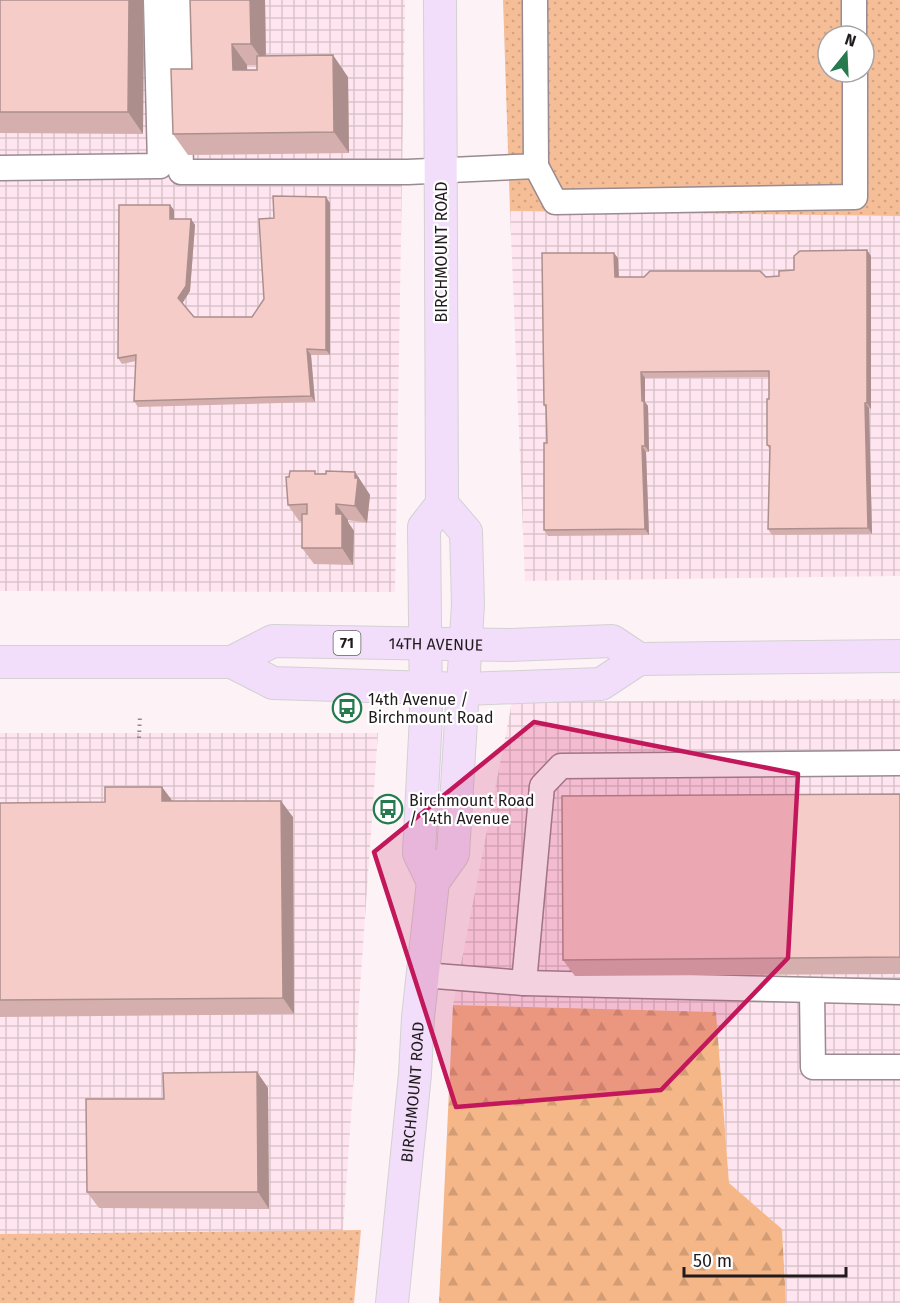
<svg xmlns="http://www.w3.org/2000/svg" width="900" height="1303" font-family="'Fira Sans',sans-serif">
<defs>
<pattern id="industrial-grid" width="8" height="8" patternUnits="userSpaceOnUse" patternTransform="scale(1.5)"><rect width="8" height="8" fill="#ffe5ef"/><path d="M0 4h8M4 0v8" fill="none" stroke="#dac4cc"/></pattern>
<pattern id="grass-dots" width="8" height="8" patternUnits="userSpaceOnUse" patternTransform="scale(1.5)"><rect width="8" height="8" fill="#f5be97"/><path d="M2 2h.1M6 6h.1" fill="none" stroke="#d2a382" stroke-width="1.8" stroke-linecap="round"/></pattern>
<pattern id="forest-firs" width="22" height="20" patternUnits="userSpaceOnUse" patternTransform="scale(1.5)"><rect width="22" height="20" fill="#f5b688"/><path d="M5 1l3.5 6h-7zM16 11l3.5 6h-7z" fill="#d29c75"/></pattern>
</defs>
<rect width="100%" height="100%" fill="#fdf3f7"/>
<g fill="url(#industrial-grid)">
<path d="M0,0H405L395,592L0,591Z"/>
<path d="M510,211L900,216V576L525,581Z"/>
<path d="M900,699V1303H786L782,1229L729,1183L716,1012L453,1005L512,702Z"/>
<path d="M0,733H378L343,1231L0,1234Z"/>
</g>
<g fill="url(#grass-dots)" fill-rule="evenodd">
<path d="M503,0H900V216L510,211ZM828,36H864V72H828Z"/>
<path d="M361,1230L354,1303H0V1234Z"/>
</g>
<path fill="url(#forest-firs)" d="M453,1005L716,1012L729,1183L782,1229L786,1303H439Z"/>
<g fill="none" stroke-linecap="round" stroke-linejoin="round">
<g stroke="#9a8a91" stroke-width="27">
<g id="minor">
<path d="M178,0L181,172H408L536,166L535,0"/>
<path d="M854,0V36"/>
<path d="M536,166L555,202L855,197V72"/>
<path d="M0,168L160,166L156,0"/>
<path d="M423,975L524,983L542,786L561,766L900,763"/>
<path d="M524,983L900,992"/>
<path d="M812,991L813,1067H900"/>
</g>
</g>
<g stroke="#d3d1d2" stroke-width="34">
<g id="major">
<path id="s1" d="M0,662H232L273,641L509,645L612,641L639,659"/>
<path d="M232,662L273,683L465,689L601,684L639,659L900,656"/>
<path d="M433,882L419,853L426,716L424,527L442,504"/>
<path id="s2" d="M392,1303L415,1074L418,1017L433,882L453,854L468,604L466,532L442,504L440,0"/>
</g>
</g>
<path stroke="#928a8d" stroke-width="4" stroke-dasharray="1.5 4.5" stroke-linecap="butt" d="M139,738L140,714"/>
<use href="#minor" stroke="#fff" stroke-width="24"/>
<use href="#major" stroke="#f2defa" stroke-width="32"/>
</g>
<g fill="#d4afad" fill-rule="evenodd">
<path d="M0,0H144L143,134L0,133Z"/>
<path d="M190,0H265L266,56L348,77L349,153L188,155L173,134L192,69ZM247,65H257V70H247Z"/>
<path d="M330,203V355H311L315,402L138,407L134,401L136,361L122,364L118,358L170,205L174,210V219H191L195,225L190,291L182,303L194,317H252L264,299L274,218Z"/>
<path d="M867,250L871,256V409L869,408L872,534L772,535L768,529L770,450L767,445L769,399V377L645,378V402L648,406L649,452H646L649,535L548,536L544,530L547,443L546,409L544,405L618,258L619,277L779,276L794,270Z"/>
<path d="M355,472L370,495L367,523L348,520V522L354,531L353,565L314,564L302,548V521H299L288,505L317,474Z"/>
<path d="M162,787L172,801L293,817L294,1014L0,1017V803L105,802Z"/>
<path d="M900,794V974L575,976L563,960Z"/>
<path d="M257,1072L268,1088L269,1209L99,1208L87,1192Z"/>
</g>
<g fill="#ac8f8d">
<path d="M129,0H144L143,134L128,112Z"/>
<path d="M250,0H265L266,65L251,44Z"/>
<path d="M232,44L247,65L248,92L233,70Z"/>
<path d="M333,55L348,77L349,153L334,132Z"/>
<path d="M326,197L330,203V355L326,350Z"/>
<path d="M170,205L174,210V225L170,219Z"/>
<path d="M191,219L195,225L190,291L182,304L178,298Z"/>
<path d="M867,250L871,256V409L867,403Z"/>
<path d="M614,253L618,258L619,283L615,277Z"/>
<path d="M307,349L311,355L315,402L311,396Z"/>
<path d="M641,372L645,378V402L648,406L649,452L645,446Z"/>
<path d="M865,403L869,408L872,534L868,528Z"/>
<path d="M642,446L646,452L649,535L645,529Z"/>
<path d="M355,472L370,495L367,523L355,506Z"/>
<path d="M336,504L348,520V522L354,531L353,565L342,548L336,514Z"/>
<path d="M162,787L174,803L162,801Z"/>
<path d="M281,801L293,817L294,1014L283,998Z"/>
<path d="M257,1072L268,1088L269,1209L258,1192Z"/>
</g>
<g fill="#f6ccc9" stroke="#ac8f8d" stroke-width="1.5">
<path d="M0,0H129L128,112H0Z"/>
<path d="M190,0H250L251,44H232L233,70H257V56L333,55L334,132L173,134L171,69H192Z"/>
<path d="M273,196L326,197V350L307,349L311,396L134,401L136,355L118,358L119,205H170V219H191L186,286L178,298L194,317H252L264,299L259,219L274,218Z"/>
<path d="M867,250V403H865L868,528L768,529L770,446L767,445V399H769V371L641,372L642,401H644L645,446H642L645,529L544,530V443H547L546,405H544L542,253H614L615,277H644L650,271H760L766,277L779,276V271L794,270V256L800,251Z"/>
<path d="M290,471H315V474H326V471L355,472V478H358L355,506L336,504V514H342V548H302V514H307V504L288,505L286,477H289Z"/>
<path d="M105,787H162V801H281L283,998L0,1000V803L105,802Z"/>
<path d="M900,794V957L563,960L562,796Z"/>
<path d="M257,1072L258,1192H87L86,1099H164L163,1073Z"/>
</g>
<path fill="#c2185b" fill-opacity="0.2" stroke="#c2185b" stroke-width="4.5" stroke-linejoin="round" d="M534,722L798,774L788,958L661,1090L456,1107L374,852Z"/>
<defs>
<g id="bus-ring" transform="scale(1.5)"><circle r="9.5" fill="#fff" stroke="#267a4d" stroke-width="1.5"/><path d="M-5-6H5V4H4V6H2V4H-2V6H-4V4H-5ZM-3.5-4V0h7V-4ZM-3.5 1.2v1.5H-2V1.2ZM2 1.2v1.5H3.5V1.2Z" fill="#267a4d"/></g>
</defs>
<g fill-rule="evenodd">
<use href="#bus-ring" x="347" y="708"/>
<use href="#bus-ring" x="388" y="809"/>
</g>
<g text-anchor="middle" stroke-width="4.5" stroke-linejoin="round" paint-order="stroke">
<rect fill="#fff" stroke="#645f61" stroke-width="1.5" x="333.5" y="631" width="27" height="24" rx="4.5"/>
<g font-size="15" font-weight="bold" fill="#211b1d">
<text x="347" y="648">71</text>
</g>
<g font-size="16" fill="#211b1d" stroke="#fff">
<text transform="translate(441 252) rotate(-90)" y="6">BIRCHMOUNT ROAD</text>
<text dy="6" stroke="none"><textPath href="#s1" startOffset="441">14TH AVENUE</textPath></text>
<text dy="6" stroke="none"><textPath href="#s2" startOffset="212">BIRCHMOUNT ROAD</textPath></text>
</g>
<g font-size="16" fill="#211b1d" stroke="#fff" text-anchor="start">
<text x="368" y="705">14th Avenue /<tspan x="368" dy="18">Birchmount Road</tspan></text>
<text x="409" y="806">Birchmount Road<tspan x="409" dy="18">/ 14th Avenue</tspan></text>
</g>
</g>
<g transform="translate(846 54) rotate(18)"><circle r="28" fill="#ffffff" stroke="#a6a4a5" stroke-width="1.5"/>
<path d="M0-4.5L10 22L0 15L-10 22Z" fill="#267a4d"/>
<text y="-9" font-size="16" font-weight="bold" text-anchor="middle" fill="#211b1d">N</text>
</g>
<path d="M684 1267v9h162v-9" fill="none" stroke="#211b1d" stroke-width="3"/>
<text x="693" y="1267" font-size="18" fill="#211b1d" stroke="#ffffff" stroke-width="4.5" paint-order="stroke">50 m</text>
</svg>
